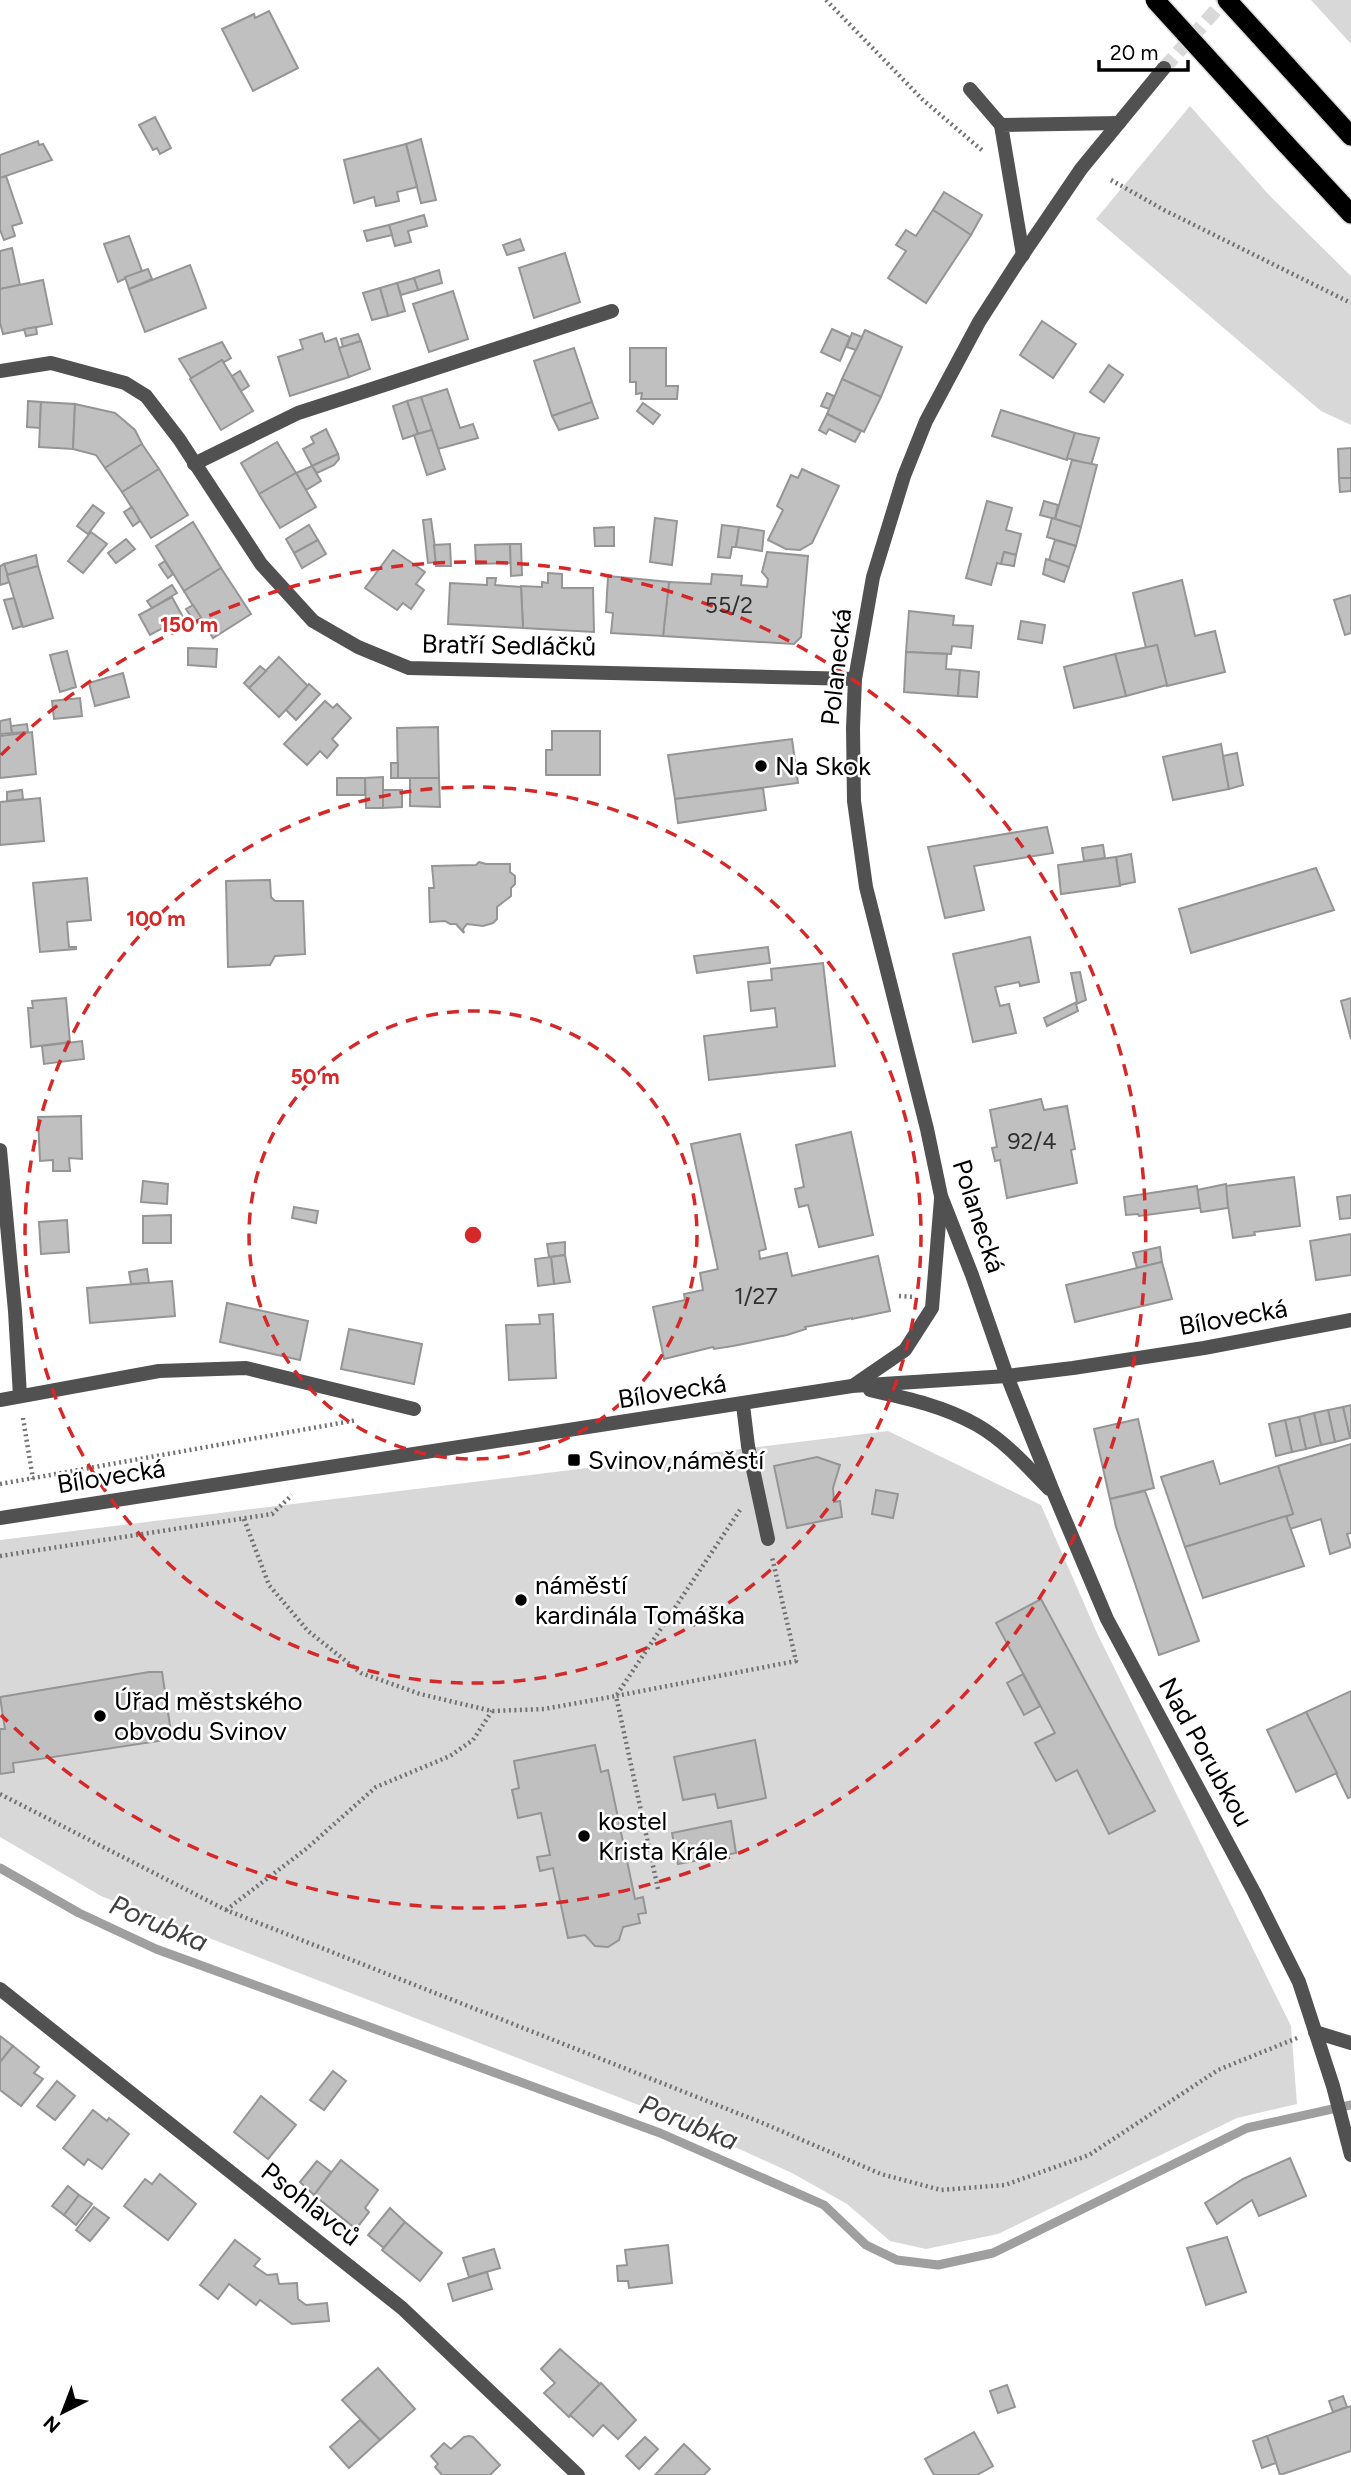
<svg xmlns="http://www.w3.org/2000/svg" width="1351" height="2475" font-family="Figtree,sans-serif">
<rect width="100%" height="100%" fill="#fff"/>
<g fill="#d8d8d8">
<path d="M1311,0H1351V44Z"/>
<path d="M1190,106L1270,196L1351,276V425L1321,411L1096,219Z"/>
<path d="M888,1431L1041,1505L1097,1633L1291,2026L1297,2104L1237,2118L998,2234L926,2249L890,2241L847,2204L792,2173L667,2116L101,1896L0,1837V1540Z"/>
</g>
<g fill="none" stroke-linecap="round" stroke-linejoin="round">
<path stroke="#9f9f9f" stroke-width="9" d="M0,1868L79,1913L156,1949L660,2133L824,2205L866,2245L897,2260L938,2265L993,2253L1247,2128L1351,2105"/>
</g>
<g fill="#c0c0c0" stroke="#959595" stroke-width="2">
<path d="M269,11L298,68L253,91L222,29L254,14L255,18Z"/>
<path d="M155,117L171,148L160,154L157,148L153,150L139,125Z"/>
<path d="M421,139L436,200L421,203L406,144Z"/>
<path d="M38,141L39,145L43,144L52,160L0,178V155Z"/>
<path d="M406,144L417,187L397,192L399,201L376,206L374,197L354,203L344,160Z"/>
<path d="M6,176L22,223L12,226L15,236L4,240L0,230V178Z"/>
<path d="M944,192L982,215L971,235L933,210Z"/>
<path d="M933,210L971,235L926,303L888,278L906,251L896,245L906,230L916,236Z"/>
<path d="M424,215L427,226L408,231L411,242L395,246L389,225Z"/>
<path d="M389,225L392,235L367,241L364,231Z"/>
<path d="M129,236L142,271L118,282L104,244Z"/>
<path d="M520,239L524,250L507,255L503,245Z"/>
<path d="M12,248L20,285L0,289V251Z"/>
<path d="M565,253L580,302L534,318L519,268Z"/>
<path d="M190,265L206,308L145,332L129,289Z"/>
<path d="M148,269L152,279L129,289L125,277Z"/>
<path d="M439,270L442,283L418,290L414,278Z"/>
<path d="M414,278L418,290L401,295L397,283Z"/>
<path d="M43,280L52,324L3,334L0,323V289Z"/>
<path d="M397,283L405,311L388,316L380,288Z"/>
<path d="M380,288L388,316L372,320L363,293Z"/>
<path d="M453,291L468,339L429,352L413,304Z"/>
<path d="M1042,321L1076,344L1053,378L1020,355Z"/>
<path d="M36,327L37,334L26,336L24,329Z"/>
<path d="M832,329L850,337L840,361L821,352Z"/>
<path d="M865,330L902,347L881,397L842,379Z"/>
<path d="M322,333L325,342L336,338L349,377L290,396L278,357L303,349L300,340Z"/>
<path d="M852,333L862,337L856,350L847,347Z"/>
<path d="M358,334L361,341L343,347L341,339Z"/>
<path d="M361,341L370,369L349,377L339,348Z"/>
<path d="M222,342L231,358L224,362L222,360L191,378L179,359Z"/>
<path d="M574,348L592,402L552,416L534,361Z"/>
<path d="M630,348H666V386H678L677,399H641L642,393L636,394V382H630Z"/>
<path d="M222,360L253,411L221,430L190,379Z"/>
<path d="M1109,365L1123,375L1104,402L1090,392Z"/>
<path d="M240,371L249,386L241,391L232,376Z"/>
<path d="M842,379L881,397L864,432L827,414Z"/>
<path d="M447,389L460,428L473,424L478,438L438,449L421,397Z"/>
<path d="M827,393L834,396L829,409L821,406Z"/>
<path d="M421,397L432,430L418,434L407,401Z"/>
<path d="M28,401L41,402L40,428L27,427Z"/>
<path d="M407,401L418,434L403,439L393,406Z"/>
<path d="M41,402L75,404L73,449L39,447Z"/>
<path d="M592,402L598,418L559,430L552,416Z"/>
<path d="M643,403L660,415L653,424L637,411Z"/>
<path d="M75,404L115,413L135,430L142,444L105,468L96,455L73,449Z"/>
<path d="M1001,410L1075,433L1067,460L992,436Z"/>
<path d="M827,414L861,431L855,442L829,429L826,434L819,430Z"/>
<path d="M326,429L338,454L312,466L303,449L314,443L311,437Z"/>
<path d="M432,430L445,469L427,475L414,435Z"/>
<path d="M1075,433L1099,438L1091,465L1067,458Z"/>
<path d="M277,442L296,473L259,494L241,463Z"/>
<path d="M142,444L159,469L122,492L105,468Z"/>
<path d="M1351,448V478H1339L1338,449Z"/>
<path d="M338,454L339,459L334,465L317,473L312,466Z"/>
<path d="M1072,460L1097,465L1081,527L1055,519Z"/>
<path d="M312,466L321,481L306,490L296,473Z"/>
<path d="M159,469L188,515L151,538L122,492Z"/>
<path d="M802,469L839,486L812,543L800,550L786,549L768,540L783,510L777,506L791,475L798,478Z"/>
<path d="M296,473L316,507L280,528L259,494Z"/>
<path d="M1339,478H1351V491L1340,492Z"/>
<path d="M987,501L1012,508L1006,530L1021,534L1016,555L1004,552L1001,564L997,563L991,585L966,578Z"/>
<path d="M1044,501L1058,505L1055,519L1040,515Z"/>
<path d="M93,505L104,513L88,534L77,526Z"/>
<path d="M132,507L140,521L133,526L124,512Z"/>
<path d="M655,518L677,521L672,565L650,562Z"/>
<path d="M1052,518L1081,527L1076,546L1047,537Z"/>
<path d="M431,519L437,562L428,563L423,520Z"/>
<path d="M193,522L221,568L184,591L156,546Z"/>
<path d="M309,525L318,540L294,553L286,539Z"/>
<path d="M722,525L739,527L736,547H732L730,558L718,557Z"/>
<path d="M614,527V546H595L594,528Z"/>
<path d="M739,527L764,531L762,551L736,547Z"/>
<path d="M91,532L107,544L83,573L68,561Z"/>
<path d="M126,539L135,549L116,563L108,553Z"/>
<path d="M318,540L326,554L302,568L294,553Z"/>
<path d="M1055,540L1076,546L1069,567L1049,560Z"/>
<path d="M450,544L451,566H436L434,545Z"/>
<path d="M510,544L511,563L476,564L475,545Z"/>
<path d="M510,544H521L522,575L511,576Z"/>
<path d="M393,550L425,572L416,584L424,590L411,609L403,603L397,610L365,588Z"/>
<path d="M767,552L808,556L801,637L794,644L663,636L669,582L711,584L712,574L742,576L741,585L767,587L768,579L762,572Z"/>
<path d="M1004,552L1016,555L1014,566L1001,564Z"/>
<path d="M36,555L38,566L7,575L4,564Z"/>
<path d="M1046,559L1069,567L1064,582L1043,574Z"/>
<path d="M165,561L173,574L168,578L159,565Z"/>
<path d="M4,564L10,582L0,585V566Z"/>
<path d="M38,566L53,618L23,627L7,575Z"/>
<path d="M221,568L251,614L213,638L184,591Z"/>
<path d="M548,573L562,574V588H593L594,632L523,628L521,586L542,587V582L548,583Z"/>
<path d="M608,576L669,582L663,636L611,633L613,613L606,612Z"/>
<path d="M487,578H496L495,585L521,587L523,628L448,624L450,583L487,585Z"/>
<path d="M1182,580L1195,636L1215,631L1225,672L1167,686L1157,645L1146,648L1133,593Z"/>
<path d="M172,585L177,593L152,608L147,601Z"/>
<path d="M1351,595V633L1345,635L1334,600Z"/>
<path d="M172,597L183,617L150,635L139,615Z"/>
<path d="M14,598L22,626L13,629L4,600Z"/>
<path d="M193,605L202,619L196,624L186,609Z"/>
<path d="M909,611L954,616L953,625L973,626L971,648L952,646L951,654L906,652Z"/>
<path d="M1021,621L1045,625L1042,643L1018,639Z"/>
<path d="M1157,645L1167,685L1126,696L1115,654Z"/>
<path d="M188,648L217,649L216,667L188,665Z"/>
<path d="M67,651L76,687L60,692L50,655Z"/>
<path d="M906,652L947,654L946,669L960,670L958,696L904,692Z"/>
<path d="M1115,654L1126,696L1074,708L1064,667Z"/>
<path d="M279,657L308,686L279,717L249,688Z"/>
<path d="M260,666L266,671L249,688L244,683Z"/>
<path d="M960,670L979,672L977,697L958,696Z"/>
<path d="M123,673L129,697L95,706L89,683Z"/>
<path d="M309,684L320,694L296,720L286,710Z"/>
<path d="M80,698L82,716L54,719L52,701Z"/>
<path d="M325,701L333,708L337,704L351,718L332,739L338,745L327,758L320,751L307,765L284,744Z"/>
<path d="M10,719L12,733L0,734V721Z"/>
<path d="M27,724L28,732L12,733L11,726Z"/>
<path d="M438,727L439,778H398L397,728Z"/>
<path d="M552,731H600V775H546V750H552Z"/>
<path d="M32,732L36,774L0,778V736Z"/>
<path d="M792,739L798,783L675,799L668,755Z"/>
<path d="M1221,744L1229,789L1173,800L1163,757Z"/>
<path d="M1237,753L1243,785L1229,789L1223,756Z"/>
<rect x="391" y="763" width="7" height="15"/>
<path d="M383,777V808H366L365,778Z"/>
<rect x="337" y="778" width="28" height="17"/>
<path d="M410,778H439L440,807L410,806Z"/>
<path d="M763,788L766,810L678,823L675,799Z"/>
<path d="M22,790L23,799L7,801V792Z"/>
<path d="M383,790H402V807L383,808Z"/>
<path d="M40,798L44,841L0,845V802Z"/>
<path d="M1047,827L1053,853L974,866L984,910L945,918L928,847Z"/>
<path d="M1103,845L1105,858L1084,861L1082,848Z"/>
<path d="M1131,854L1135,882L1120,885L1116,857Z"/>
<path d="M1116,857L1120,886L1061,894L1058,865Z"/>
<path d="M479,862L486,864H510V872L515,876V884L511,888V896L497,907V919L493,923L483,926L467,924L463,929L464,933L456,924H450L445,921L430,922L429,888H434L432,866L476,865Z"/>
<path d="M1316,868L1334,910L1191,953L1179,909Z"/>
<path d="M87,878L91,920L67,922L69,947H76V949L40,952L33,883Z"/>
<path d="M270,880L271,897L275,901H303L305,954L275,956L270,965L228,967L226,881Z"/>
<path d="M1030,937L1039,982L1020,986L1019,982L995,987L1000,1006L1009,1004L1016,1033L973,1042L953,954Z"/>
<path d="M768,947L770,963L697,973L694,956Z"/>
<path d="M823,963L835,1066L709,1080L704,1036L777,1027L775,1008L751,1011L748,982L772,980L771,969Z"/>
<path d="M1080,972L1086,1000L1076,1004L1078,1011L1047,1026L1044,1018L1077,1002L1071,973Z"/>
<path d="M66,998L70,1042L31,1047L28,1008H33L32,1001Z"/>
<path d="M1351,998V1039L1341,1001Z"/>
<path d="M82,1041L84,1059L44,1064L42,1046Z"/>
<path d="M1041,1099L1044,1110L1067,1106L1075,1149L1071,1150L1077,1183L1007,1198L1000,1160L995,1161L992,1148L997,1147L990,1110Z"/>
<path d="M81,1116L82,1159L69,1158L70,1171H53V1160L40,1161L38,1117Z"/>
<path d="M851,1132L873,1235L819,1247L808,1205L799,1207L795,1189L804,1187L796,1145Z"/>
<path d="M740,1134L766,1249L759,1251L760,1259L787,1253L792,1276L878,1256L890,1311L852,1319V1318L805,1327L806,1329L787,1335L733,1346L714,1349L713,1347L664,1359L653,1307L685,1300L684,1294L703,1290L700,1273L718,1269L691,1144Z"/>
<path d="M1294,1177L1300,1226L1254,1232L1255,1235L1233,1238L1225,1186Z"/>
<path d="M143,1181L168,1184L167,1204L141,1202Z"/>
<path d="M1226,1184L1228,1208L1201,1212L1197,1190Z"/>
<path d="M1197,1186L1200,1208L1139,1216L1138,1214L1126,1215L1124,1197Z"/>
<path d="M1351,1195V1218L1340,1219L1337,1197Z"/>
<path d="M294,1207L318,1211L316,1223L292,1218Z"/>
<path d="M171,1215V1243H143V1216Z"/>
<path d="M67,1220L69,1252L41,1254L39,1222Z"/>
<path d="M1351,1234V1275L1316,1280L1310,1241Z"/>
<path d="M565,1242V1255L549,1257L547,1244Z"/>
<path d="M1160,1247L1162,1262L1137,1268L1133,1253Z"/>
<path d="M565,1255L570,1282L554,1284L551,1257Z"/>
<path d="M551,1257L554,1284L538,1286L535,1259Z"/>
<path d="M1162,1262L1172,1299L1075,1322L1066,1285Z"/>
<path d="M147,1269L149,1283L131,1284L129,1272Z"/>
<path d="M172,1281L175,1316L90,1323L87,1288Z"/>
<path d="M227,1303L308,1321L300,1360L220,1342Z"/>
<path d="M553,1314L556,1378L509,1380L506,1325L540,1324L539,1315Z"/>
<path d="M349,1329L422,1344L414,1384L341,1369Z"/>
<path d="M1351,1405V1438H1350L1343,1407Z"/>
<path d="M1343,1407L1350,1438L1335,1442L1328,1410Z"/>
<path d="M1328,1410L1335,1442L1321,1445L1314,1413Z"/>
<path d="M1314,1413L1321,1445L1306,1449L1299,1417Z"/>
<path d="M1299,1417L1306,1449L1292,1452L1285,1420Z"/>
<path d="M1138,1419L1154,1488L1110,1499L1094,1429Z"/>
<path d="M1285,1420L1292,1452L1276,1456L1269,1424Z"/>
<path d="M1351,1444V1533L1347,1534L1351,1547L1330,1554L1321,1519L1290,1529L1286,1516L1293,1514L1278,1466Z"/>
<path d="M817,1457L840,1465L833,1488L834,1502L840,1501L842,1517L787,1528L774,1466Z"/>
<path d="M1213,1461L1220,1484L1278,1466L1293,1514L1185,1547L1161,1477Z"/>
<path d="M876,1490L898,1494L893,1518L872,1514Z"/>
<path d="M1145,1491L1199,1641L1159,1655L1116,1527L1110,1499Z"/>
<path d="M1286,1516L1304,1566L1203,1598L1185,1547Z"/>
<path d="M1041,1599L1155,1811L1109,1834L1077,1770L1056,1781L1035,1743L1055,1733L996,1623Z"/>
<path d="M149,1672H162L172,1739L13,1763L14,1772L0,1774V1729H5L0,1697Z"/>
<path d="M1023,1674L1040,1706L1024,1715L1007,1683Z"/>
<path d="M1351,1691V1797L1348,1798L1306,1712Z"/>
<path d="M1306,1712L1337,1773L1296,1792L1267,1730Z"/>
<path d="M755,1740L766,1798L718,1808L715,1794L683,1800L674,1757Z"/>
<path d="M595,1745L601,1772L608,1770L635,1899L643,1897L646,1913L638,1914L640,1923L623,1927L619,1940L608,1947L595,1946L585,1935L568,1938L553,1868L540,1871L537,1857L550,1855L541,1813L518,1818L512,1790L519,1788L514,1761Z"/>
<path d="M731,1821L736,1853L678,1864L672,1833Z"/>
<path d="M0,2036L13,2046L0,2062Z"/>
<path d="M13,2046L39,2067L34,2073L43,2079L21,2106L0,2090V2062Z"/>
<path d="M333,2071L346,2081L324,2110L310,2100Z"/>
<path d="M57,2081L75,2096L55,2120L37,2106Z"/>
<path d="M261,2096L296,2125L268,2159L234,2132Z"/>
<path d="M93,2110L107,2121L109,2118L129,2134L102,2169L88,2159L84,2165L63,2148Z"/>
<path d="M1290,2158L1306,2196L1259,2216L1252,2200L1217,2224L1205,2203L1243,2179Z"/>
<path d="M341,2160L378,2190L365,2208L369,2212L356,2229L314,2195Z"/>
<path d="M317,2161L331,2172L314,2195L300,2182Z"/>
<path d="M160,2174L196,2204L168,2240L124,2206L145,2179L152,2184Z"/>
<path d="M68,2186L79,2195L64,2215L52,2206Z"/>
<path d="M79,2195L92,2204L76,2225L64,2215Z"/>
<path d="M94,2207L109,2218L90,2241L76,2230Z"/>
<path d="M390,2208L405,2222L384,2248L368,2235Z"/>
<path d="M405,2222L442,2253L420,2281L382,2250Z"/>
<path d="M1227,2237L1246,2292L1206,2305L1187,2248Z"/>
<path d="M235,2240L260,2259L254,2266L267,2275L277,2274L279,2284L297,2283L298,2299L306,2305L327,2303L329,2321L292,2324L260,2300L256,2305L229,2284L218,2299L200,2285Z"/>
<path d="M668,2245L672,2283L629,2288L628,2281H618L617,2266L627,2265L625,2250Z"/>
<path d="M494,2249L500,2268L469,2277L463,2258Z"/>
<path d="M487,2272L492,2289L453,2301L448,2284Z"/>
<path d="M560,2349L600,2384L569,2417L544,2393L555,2383L541,2369Z"/>
<path d="M378,2368L415,2409L380,2440L342,2400Z"/>
<path d="M601,2383L636,2420L618,2439L603,2425L593,2436L570,2415Z"/>
<path d="M1007,2385L1015,2407L998,2413L990,2391Z"/>
<path d="M1343,2396L1347,2407L1333,2412L1329,2401Z"/>
<path d="M1351,2406V2451L1280,2475L1267,2436Z"/>
<path d="M360,2420L380,2440L349,2468L330,2447Z"/>
<path d="M974,2432L993,2466L977,2475H934L925,2459Z"/>
<path d="M469,2436L473,2437L500,2465L490,2475H442L435,2467L438,2464L431,2456L444,2443L451,2449L464,2437Z"/>
<path d="M1267,2436L1276,2463L1262,2468L1253,2441Z"/>
<path d="M645,2437L658,2449L639,2469L626,2456Z"/>
<path d="M684,2444L710,2469L704,2475H655Z"/>
</g>
<g fill="none" stroke-linecap="round" stroke-linejoin="round">
<path stroke="#d9d9d9" stroke-width="14" stroke-dasharray="14 7" stroke-linecap="butt" d="M1164,68L1225,0"/>
<g stroke="#dbdbdb" stroke-width="22">
<g id="trunk">
<path d="M1227,0L1351,136"/>
<path d="M1285,143L1351,214"/>
</g>
</g>
<g stroke="#737373" stroke-width="4.5" stroke-dasharray="2 3.5" stroke-linecap="butt">
<path d="M826,0L923,100L984,152"/>
<path d="M1111,180L1164,210L1351,303"/>
<path d="M899,1296L914,1297"/>
<path d="M23,1418L33,1479"/>
<path d="M0,1484L357,1420"/>
<path d="M244,1519L269,1585L308,1631L361,1673L420,1694L492,1711L544,1709L616,1696L740,1510"/>
<path d="M0,1556L272,1514L292,1495"/>
<path d="M0,1794L226,1910L765,2124L881,2174L941,2190L1005,2185L1089,2155L1218,2070L1297,2038"/>
<path d="M658,1889L616,1696L796,1661L772,1557"/>
<path d="M226,1910L306,1849L376,1787L450,1756L473,1740L492,1711"/>
</g>
<g stroke="#515151" stroke-width="14">
<path d="M970,89L1001,125"/>
<path d="M1023,255L1001,125L1119,123"/>
<path d="M743,1405L748,1446L768,1539"/>
</g>
<g stroke="#515151" stroke-width="14">
<path d="M1164,68L1081,169L1017,263L979,322L926,421L904,476L873,577L855,679L853,728L854,801L866,887L927,1129L941,1196L972,1275L1007,1376L1055,1496L1107,1619L1254,1892L1299,1982L1333,2086L1351,2155"/>
<path d="M0,371L51,363L125,383L146,396L179,439L261,564L313,621L358,647L409,668L855,679"/>
<path d="M194,464L298,413L612,311"/>
<path d="M0,1150L15,1311L20,1396"/>
<path d="M854,1385L905,1350L932,1308L941,1199"/>
<path d="M870,1390C906,1398 944,1406 977,1425C1005,1441 1027,1466 1049,1489"/>
<path d="M0,1400L159,1371L246,1368L414,1409"/>
<path d="M0,1518L852,1386L1007,1376L1073,1368L1204,1348L1351,1320"/>
<path d="M0,1989L402,2308L578,2475"/>
<path d="M1315,2032L1351,2043"/>
</g>
<use href="#trunk" stroke="#000" stroke-width="19"/>
<g stroke="#dbdbdb" stroke-width="22" stroke-linecap="butt">
<path id="trunk-bridge" d="M1155,0L1285,143"/>
</g>
<use href="#trunk-bridge" stroke="#000" stroke-width="19"/>
</g>
<g fill="none" stroke="#d62828" stroke-width="3.5" stroke-dasharray="12 9">
<circle cx="473" cy="1235" r="224"/>
<circle cx="473" cy="1235" r="448"/>
<path d="M1 755A673 673 0 1 1 1 1715"/>
</g>
<g fill="#000" stroke="#fff" stroke-width="2.5">
<circle cx="761" cy="766" r="7"/>
<rect x="567" y="1453" width="14" height="14" rx="3.5"/>
<circle cx="521" cy="1600" r="7"/>
<circle cx="100" cy="1716" r="7"/>
<circle cx="584" cy="1836" r="7"/>
</g>
<g text-anchor="middle" stroke-width="5" stroke-linejoin="round" paint-order="stroke">
<g font-size="23" fill="#303030">
<text x="729" y="613">55/2</text>
<text x="1032" y="1149">92/4</text>
<text x="756" y="1304">1/27</text>
</g>
<g font-size="26" fill="#000" stroke="#fff">
<text transform="translate(509 645) rotate(1)" y="9">Bratří Sedláčků</text>
<text transform="translate(836 667) rotate(-84)" y="9">Polanecká</text>
<text transform="translate(979 1216) rotate(72)" y="9">Polanecká</text>
<text transform="translate(1233 1317) rotate(-10)" y="9">Bílovecká</text>
<text transform="translate(672 1391) rotate(-9)" y="9">Bílovecká</text>
<text transform="translate(111 1476) rotate(-9)" y="9">Bílovecká</text>
<text transform="translate(1206 1752) rotate(61)" y="9">Nad Porubkou</text>
<text transform="translate(311 2204) rotate(38)" y="9">Psohlavců</text>
</g>
<g font-size="26" fill="#000" stroke="#fff" text-anchor="start">
<text x="775" y="775">Na Skok</text>
<text x="588" y="1469">Svinov,náměstí</text>
<text x="535" y="1594">náměstí<tspan x="535" dy="30">kardinála Tomáška</tspan></text>
<text x="114" y="1710">Úřad městského<tspan x="114" dy="30">obvodu Svinov</tspan></text>
<text x="598" y="1830">kostel<tspan x="598" dy="30">Krista Krále</tspan></text>
</g>
<g font-size="28" font-style="italic" fill="#404040" stroke="#fff">
<text transform="translate(159 1923) rotate(23)" y="10">Porubka</text>
<text transform="translate(689 2122) rotate(22)" y="10">Porubka</text>
</g>
</g>
<circle cx="473" cy="1235" r="10" fill="#d62828" stroke="#fff" stroke-width="3.5"/>
<g font-size="21" text-anchor="middle" font-weight="bold" fill="#d62828" stroke="#fff" stroke-width="5" stroke-linejoin="round" paint-order="stroke">
<text x="189" y="632">150 m</text>
<text x="156" y="926">100 m</text>
<text x="315" y="1084">50 m</text>
</g>
<g transform="translate(63 2412) rotate(222)" stroke="#ffffff" stroke-width="5" paint-order="stroke">
<path d="M0-5L12 26L0 18L-12 26Z" fill="#000000"/>
<text y="-10" font-size="19" font-weight="bold" text-anchor="middle" fill="#000000">N</text>
</g>
<path d="M1099 60v10h89v-10" fill="none" stroke="#000000" stroke-width="3.5"/>
<text x="1110" y="60" font-size="21" fill="#000000" stroke="#ffffff" stroke-width="5" paint-order="stroke">20 m</text>
</svg>
